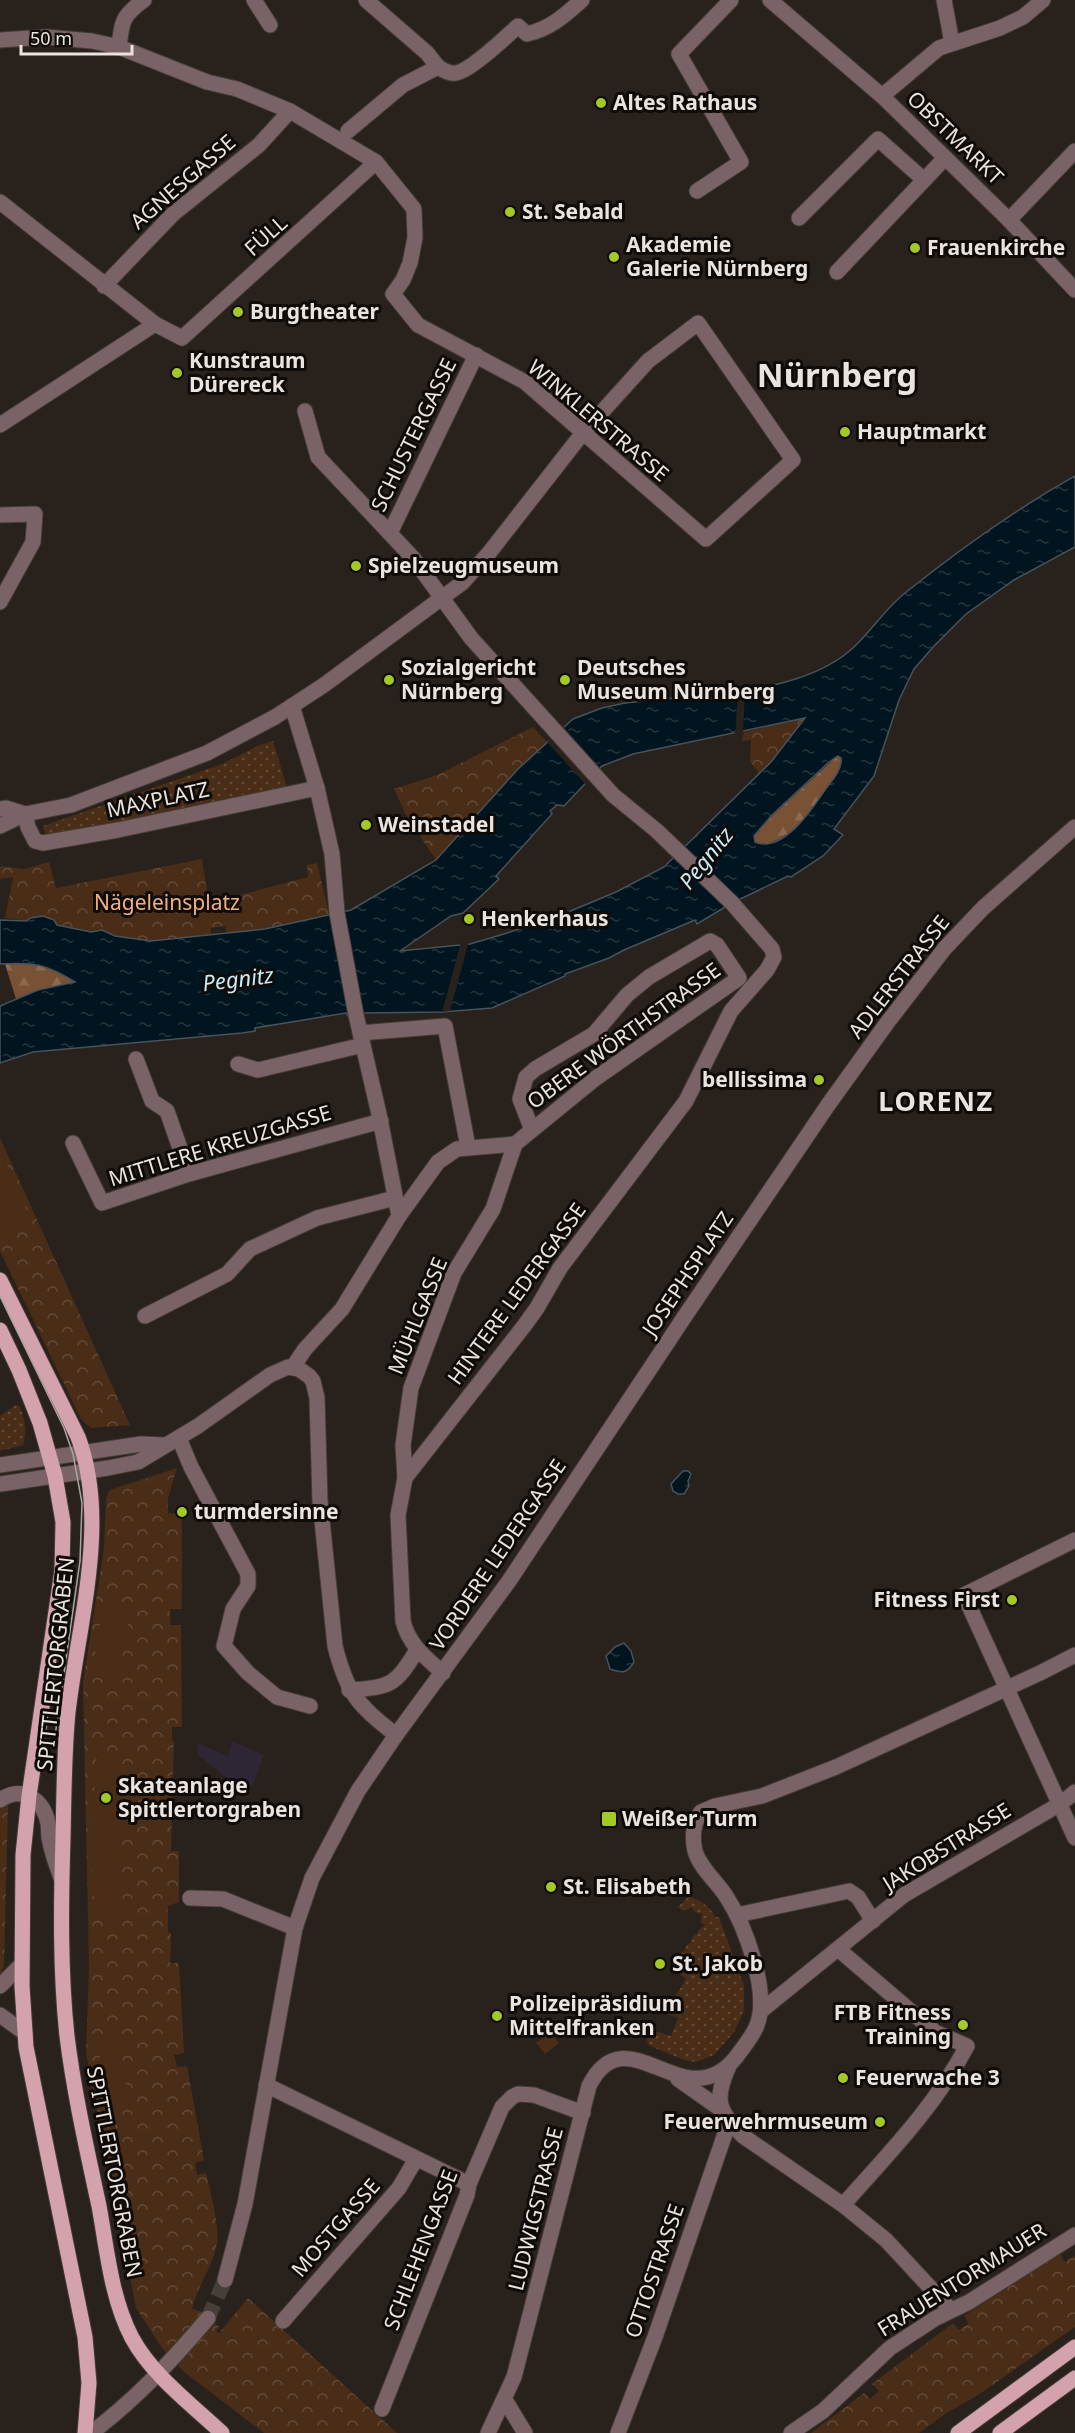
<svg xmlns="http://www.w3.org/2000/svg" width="1075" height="2433" font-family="'Noto Sans',sans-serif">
<defs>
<pattern id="grass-dots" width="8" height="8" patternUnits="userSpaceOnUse" patternTransform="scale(1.5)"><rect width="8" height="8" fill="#4a2d17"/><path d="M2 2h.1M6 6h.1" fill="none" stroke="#644b38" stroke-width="1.8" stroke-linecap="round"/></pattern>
<pattern id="forest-firs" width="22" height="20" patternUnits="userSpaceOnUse" patternTransform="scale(1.5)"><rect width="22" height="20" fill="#795134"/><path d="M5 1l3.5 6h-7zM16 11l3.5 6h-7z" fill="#8c6a51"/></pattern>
<pattern id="park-crowns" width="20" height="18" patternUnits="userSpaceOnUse" patternTransform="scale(1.5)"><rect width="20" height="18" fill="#4a2d17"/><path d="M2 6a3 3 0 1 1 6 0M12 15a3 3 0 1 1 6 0" fill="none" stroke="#644b38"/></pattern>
<pattern id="water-ripples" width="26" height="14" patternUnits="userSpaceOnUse" patternTransform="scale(1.5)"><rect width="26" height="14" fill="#001520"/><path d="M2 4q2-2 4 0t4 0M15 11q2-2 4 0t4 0" fill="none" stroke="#253740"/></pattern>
</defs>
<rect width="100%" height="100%" fill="#29211b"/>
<path fill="#2f2635" d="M232,1741L264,1755L252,1787L227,1778L197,1754L198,1743L228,1756Z"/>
<g fill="url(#grass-dots)">
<path d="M273,741L287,788L116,826L45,834L43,826L222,764L260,745Z"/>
<path d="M16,1405L20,1407C25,1421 27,1431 23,1445L0,1451V1416Z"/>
<path d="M689,1896C701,1901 710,1906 715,1917H719L744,1986V2011L734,2032L714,2055L696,2062L684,2060L648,2045L647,2039L650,2033L655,2031L671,2036L678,2018L665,2013L686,1979L679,1973L684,1966L687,1967L689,1965L686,1963L689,1959L681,1954L684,1950L687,1952L685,1948L690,1942L693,1943L691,1940L695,1934L698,1935L697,1932L705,1925L701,1923L702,1913L698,1914L693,1910V1907L683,1911L678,1907Z"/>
</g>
<g fill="url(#forest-firs)">
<path d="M836,757H840L842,760C836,785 785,855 755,842L754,836L772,816Z"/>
<path d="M27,963L52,968L76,983L58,985L16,999L5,964Z"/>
</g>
<g fill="url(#park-crowns)">
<path d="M805,718L790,740L760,774L750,762L751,740L742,741L744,732Z"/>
<path d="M533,727L547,742L518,769L436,860L406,815L394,789L437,775Z"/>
<path d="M202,859L209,903L308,877L307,865L317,863L329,914L265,929L227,934L225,926L211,928V936L151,941L115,936L103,930L91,932L57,924L5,918L13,877L0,879V867L2,866L24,869L49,862L56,888Z"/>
<path d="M0,1138L130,1425L91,1428L81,1419L0,1251Z"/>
<path d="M177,1468L168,1498V1513L182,1514V1609H170V1625H181L182,1727H172V1741H174L171,1851H179V1902L168,1906V1932L171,1933L170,1963H179L184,2053L174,2055L177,2067L187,2066L204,2160L195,2163L197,2175L206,2173C210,2190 220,2228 217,2243C213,2267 197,2286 192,2309L200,2311L219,2327L216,2331L219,2333L248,2298L397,2433H264L183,2371L162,2348L136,2308L86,2053L89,1967L83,1682L104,1549L106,1498L110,1490Z"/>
<path d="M8,1805L4,1966L0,1976V1809Z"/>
<path d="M550,2032L559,2043L545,2054L536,2043Z"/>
<path d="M1060,2253L1064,2262L1075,2256V2327L978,2395L945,2414L919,2433H811L864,2393L870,2399L879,2391L872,2384L953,2323L959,2330L969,2323L964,2316Z"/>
</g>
<g fill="#4a2d17">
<path d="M0,1148L31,1220L2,1234L0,1228Z"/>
<path d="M103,1607L130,1612L120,1671L93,1667Z"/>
<path d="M97,1754L119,1756L120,1913L95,1914L91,1839Z"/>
<path d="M119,2033L128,2100L106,2103L97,2036Z"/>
</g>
<g fill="url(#water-ripples)" stroke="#46535a" stroke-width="1.5" fill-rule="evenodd">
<path d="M1075,476V547L1014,580L966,614L934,646L914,669L899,700L874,776L834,829L843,835L823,856L791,877L788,876L732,903L697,924L695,920L624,950L609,958L565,974V976L492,1008L442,1012L364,1013L348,1016L346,1013L255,1028V1031L242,1033L33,1052L0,1063V1006L38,990L75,982C46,964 34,962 0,964V920L27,921L30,918L43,916L54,920L57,925L91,932L102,930L115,936L151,941L265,929L351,910L436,860L518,769L573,719L602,708L625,703L683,697L687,700L731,696L732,694C773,686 822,677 854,647C872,630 886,608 905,593C956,552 1018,508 1075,476ZM805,718L771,762L664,867L616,892L561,915L504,934L470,944L400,951L451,916L463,913L499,879L496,876L552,814L550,811L557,805L564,806L602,766L633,754ZM838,756L841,758C843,769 831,782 825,790C812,809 783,854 755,842L754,836L771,816L829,762Z"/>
<path d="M683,1471H688L691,1474L688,1481L689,1486L684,1494H678L673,1491L671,1484Z"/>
<path d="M624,1643L631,1651L634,1662C627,1674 622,1673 610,1669L606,1656L615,1647Z"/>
</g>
<g fill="#29211b">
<path d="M745,691L743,735H735L738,692Z"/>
<path d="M563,726L600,768L586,785L547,742Z"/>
<path d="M469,941L450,1011L442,1012L461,942Z"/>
</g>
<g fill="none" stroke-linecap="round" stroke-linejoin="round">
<path stroke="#463e39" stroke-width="15" stroke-dasharray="15 8" stroke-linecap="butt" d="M208,2318L225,2280"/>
<g stroke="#443c37" stroke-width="17">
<g id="minor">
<path d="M254,0L270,25"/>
<path d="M366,0L427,53L438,67"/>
<path d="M770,0L882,96L1009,220L1075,290"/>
<path d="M944,0L952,43"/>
<path d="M0,40L46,37L92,41L119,47L207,82L237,89L290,111L376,162L414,209L415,238L410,263L403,280L393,294L418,325L525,382L706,539L793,460L698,323L648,361L582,434L489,553L462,583L324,685L275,717L207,753L71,805L25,814L0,826"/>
<path d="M119,47C122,21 122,16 144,0"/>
<path d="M882,96L939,48L1000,28L1023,17L1043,0"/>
<path d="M348,131L403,85L438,67C443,70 449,74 456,73C470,71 506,37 518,26L527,34C550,29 565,15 582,0"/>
<path d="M697,191L741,162L679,54L731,0"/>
<path d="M0,202L155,324L182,338L376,162"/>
<path d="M799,218L878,139L923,179"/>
<path d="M1009,220L1075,151"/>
<path d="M837,272L945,158"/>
<path d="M104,286L173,214L259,145L290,111"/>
<path d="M305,411L318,457L413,558L471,638L613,795L657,831L732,903L772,949L774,957L767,970L731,1011L686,1101L560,1268L537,1308L524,1326L405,1478L398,1515L403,1621C409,1645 425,1657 443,1673"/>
<path d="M0,425L155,324"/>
<path d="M0,515L35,514L33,542L0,602"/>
<path d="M390,533L476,355"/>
<path d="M292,706L317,788L332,854L337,913L356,1015L379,1114L399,1216"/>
<path d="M0,809L6,808L25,814"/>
<path d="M25,814L28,827L35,841L43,843L118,830L317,788"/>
<path d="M360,1033L445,1026L468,1147"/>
<path d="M136,1059L152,1101L167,1111L189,1174"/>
<path d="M238,1064L258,1070L363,1045"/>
<path d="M73,1143L102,1203L189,1174L381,1121"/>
<path d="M145,1316L227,1274L250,1249L317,1218L395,1198"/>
<path d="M293,1367L305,1349L342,1309L399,1216L438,1162L457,1149L515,1144L596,1078L739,978L717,945L710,941L649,977L627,995L594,1034L535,1069L526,1077L520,1099L532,1130"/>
<path d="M179,1438L191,1467L248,1574V1586L233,1609L224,1646L248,1673L277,1697L310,1706"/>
<path d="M0,1465L141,1444L164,1445"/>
<path d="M405,1478L403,1445L411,1388L454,1273L493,1209L515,1144"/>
<path d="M0,1484L108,1468L138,1462L198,1426L270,1375L288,1367L299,1369L309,1376L313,1381L317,1398L320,1501L335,1646C347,1694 358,1705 396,1735"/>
<path d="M1075,1540L964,1595L1075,1838"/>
<path d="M349,1690C391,1687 395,1686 417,1650"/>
<path d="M0,1800C22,1785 43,1799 48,1823C49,1829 48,1836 50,1842C52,1854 57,1866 61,1878"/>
<path d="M190,1898L223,1899L295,1928"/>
<path d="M737,1915L849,1891L858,1897L873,1921"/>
<path d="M838,1949L935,2032L967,2046C934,2108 889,2153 843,2205"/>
<path d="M0,1986L21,1965"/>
<path d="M761,2011L904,1895L1060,1804L1075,1792"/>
<path d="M0,2015L25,2033"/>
<path d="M729,2066C714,2099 717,2110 743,2136L843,2205L886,2240L951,2310"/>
<path d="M678,2079L722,2110"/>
<path d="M266,2085L469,2184"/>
<path d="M225,2280L245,2204L295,1928L312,1878L358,1791L396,1735L509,1581L685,1316L828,1105L887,1023L945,948L983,908L1075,827"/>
<path d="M283,2321L399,2188L416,2159"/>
<path d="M505,2400L525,2433"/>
<path d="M382,2409L467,2195L469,2184L502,2107L512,2097L518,2094L534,2095L583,2113"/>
<path d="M91,2433C135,2400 173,2360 208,2318"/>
<path d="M488,2433L514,2377L589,2086C627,2010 685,2123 737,2056C744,2046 753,2036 757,2025C770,1992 745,1925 726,1896C717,1882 700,1868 695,1851C692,1838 693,1823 701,1812L715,1806L762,1796L836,1767L1040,1673L1075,1655"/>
<path d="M618,2433L655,2337L729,2122"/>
<path d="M791,2433L823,2411L890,2348L936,2318L969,2302L1075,2235"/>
</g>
</g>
<g stroke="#443c37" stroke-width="17">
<g id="major">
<path d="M0,1280L78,1437C110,1521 78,1625 68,1712C64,1753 64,1795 63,1837C61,1903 60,1971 67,2036C74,2093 87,2150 99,2206C107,2249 111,2298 132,2338C152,2375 191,2404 222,2433"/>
<path d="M0,1330L19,1370L40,1423L55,1476L63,1522L62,1570L29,1796L23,1855L22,1986L26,2047L85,2337L89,2383L85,2433"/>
<path d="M958,2433L1075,2347"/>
<path d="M1000,2433L1075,2378"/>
</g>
</g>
<use href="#minor" stroke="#7a6367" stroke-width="15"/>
<use href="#major" stroke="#d3a2ad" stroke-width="15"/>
<path stroke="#aba5a0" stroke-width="1.5" d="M0,1296L64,1428L73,1454L82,1503L80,1561L54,1743"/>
</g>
<g fill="#a3c926" stroke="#0f0b09" stroke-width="2">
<circle cx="601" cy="103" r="6"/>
<circle cx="510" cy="212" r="6"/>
<circle cx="915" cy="248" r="6"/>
<circle cx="614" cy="257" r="6"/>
<circle cx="238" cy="312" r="6"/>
<circle cx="177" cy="373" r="6"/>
<circle cx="845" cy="432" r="6"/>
<circle cx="356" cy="566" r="6"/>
<circle cx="389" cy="680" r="6"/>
<circle cx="565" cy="680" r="6"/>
<circle cx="366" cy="825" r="6"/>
<circle cx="469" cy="919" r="6"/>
<circle cx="819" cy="1080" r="6"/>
<circle cx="182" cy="1512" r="6"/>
<circle cx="1012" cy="1600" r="6"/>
<circle cx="106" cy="1798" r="6"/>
<rect x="601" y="1811" width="16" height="16" rx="3"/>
<circle cx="551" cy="1887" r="6"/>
<circle cx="660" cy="1964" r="6"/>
<circle cx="497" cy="2016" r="6"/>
<circle cx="963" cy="2025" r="6"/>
<circle cx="843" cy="2078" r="6"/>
<circle cx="880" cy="2122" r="6"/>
</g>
<g text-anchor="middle" stroke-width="6" stroke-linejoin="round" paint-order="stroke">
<g font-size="21" font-weight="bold" fill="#eae4e0" stroke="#0f0b09" text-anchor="start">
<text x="613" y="110">Altes Rathaus</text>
<text x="522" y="219">St. Sebald</text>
<text x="626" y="252">Akademie<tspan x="626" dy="24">Galerie Nürnberg</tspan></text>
<text x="927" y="255">Frauenkirche</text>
<text x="250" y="319">Burgtheater</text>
<text x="189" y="368">Kunstraum<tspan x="189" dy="24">Dürereck</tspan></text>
<text x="857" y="439">Hauptmarkt</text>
<text x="368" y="573">Spielzeugmuseum</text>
<text x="401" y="675">Sozialgericht<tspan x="401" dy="24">Nürnberg</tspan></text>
<text x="577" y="675">Deutsches<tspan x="577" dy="24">Museum Nürnberg</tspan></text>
<text x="378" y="832">Weinstadel</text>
<text x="481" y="926">Henkerhaus</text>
<text x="807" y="1087" text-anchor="end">bellissima</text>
<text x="194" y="1519">turmdersinne</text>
<text x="1000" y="1607" text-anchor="end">Fitness First</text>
<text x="118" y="1793">Skateanlage<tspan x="118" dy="24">Spittlertorgraben</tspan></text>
<text x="622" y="1826">Weißer Turm</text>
<text x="563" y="1894">St. Elisabeth</text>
<text x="672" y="1971">St. Jakob</text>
<text x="509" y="2011">Polizeipräsidium<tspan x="509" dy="24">Mittelfranken</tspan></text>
<text x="951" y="2020" text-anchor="end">FTB Fitness<tspan x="951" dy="24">Training</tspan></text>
<text x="855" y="2085">Feuerwache 3</text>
<text x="868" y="2129" text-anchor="end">Feuerwehrmuseum</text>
</g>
<g font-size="21" fill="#eae4e0" stroke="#0f0b09">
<text transform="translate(955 138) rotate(44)" y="7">OBSTMARKT</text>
<text transform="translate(183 182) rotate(-41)" y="7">AGNESGASSE</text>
<text transform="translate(266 236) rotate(-42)" y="7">FÜLL</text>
<text transform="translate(598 421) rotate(40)" y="7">WINKLERSTRASSE</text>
<text transform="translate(414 435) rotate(-64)" y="7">SCHUSTERGASSE</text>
<text transform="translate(158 800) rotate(-12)" y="7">MAXPLATZ</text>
<text transform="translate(899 977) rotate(-52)" y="7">ADLERSTRASSE</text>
<text transform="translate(624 1036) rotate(-36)" y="7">OBERE WÖRTHSTRASSE</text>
<text transform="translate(220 1146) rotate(-17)" y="7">MITTLERE KREUZGASSE</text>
<text transform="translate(688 1274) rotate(-56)" y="7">JOSEPHSPLATZ</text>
<text transform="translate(517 1294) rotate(-54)" y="7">HINTERE LEDERGASSE</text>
<text transform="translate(418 1316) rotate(-68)" y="7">MÜHLGASSE</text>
<text transform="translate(498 1555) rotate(-56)" y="7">VORDERE LEDERGASSE</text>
<text transform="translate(56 1664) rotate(-84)" y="7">SPITTLERTORGRABEN</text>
<text transform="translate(947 1847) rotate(-32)" y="7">JAKOBSTRASSE</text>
<text transform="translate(114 2172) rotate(79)" y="7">SPITTLERTORGRABEN</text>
<text transform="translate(536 2209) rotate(-76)" y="7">LUDWIGSTRASSE</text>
<text transform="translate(336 2228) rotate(-49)" y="7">MOSTGASSE</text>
<text transform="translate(421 2250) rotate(-69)" y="7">SCHLEHENGASSE</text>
<text transform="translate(655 2271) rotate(-71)" y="7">OTTOSTRASSE</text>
<text transform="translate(962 2280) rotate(-32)" y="7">FRAUENTORMAUER</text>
</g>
<g font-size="21" fill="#f2b081" stroke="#0f0b09">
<text x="167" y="910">Nägeleinsplatz</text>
</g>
<g font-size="22" font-style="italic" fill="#c9eaf8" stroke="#0f0b09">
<text transform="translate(706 858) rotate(-51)" y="8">Pegnitz</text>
<text transform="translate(238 979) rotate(-7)" y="8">Pegnitz</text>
</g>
<g font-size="27" font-weight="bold" letter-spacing="1.5" fill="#eae4e0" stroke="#0f0b09">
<text x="936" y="1111">LORENZ</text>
</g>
<g font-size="33" font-weight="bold" fill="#eae4e0" stroke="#0f0b09">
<text x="837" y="387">Nürnberg</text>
</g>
</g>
<path d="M21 45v9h111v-9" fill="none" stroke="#eae4e0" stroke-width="3"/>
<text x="30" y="45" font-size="18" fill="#eae4e0" stroke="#0f0b09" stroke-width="4.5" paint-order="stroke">50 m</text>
</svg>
